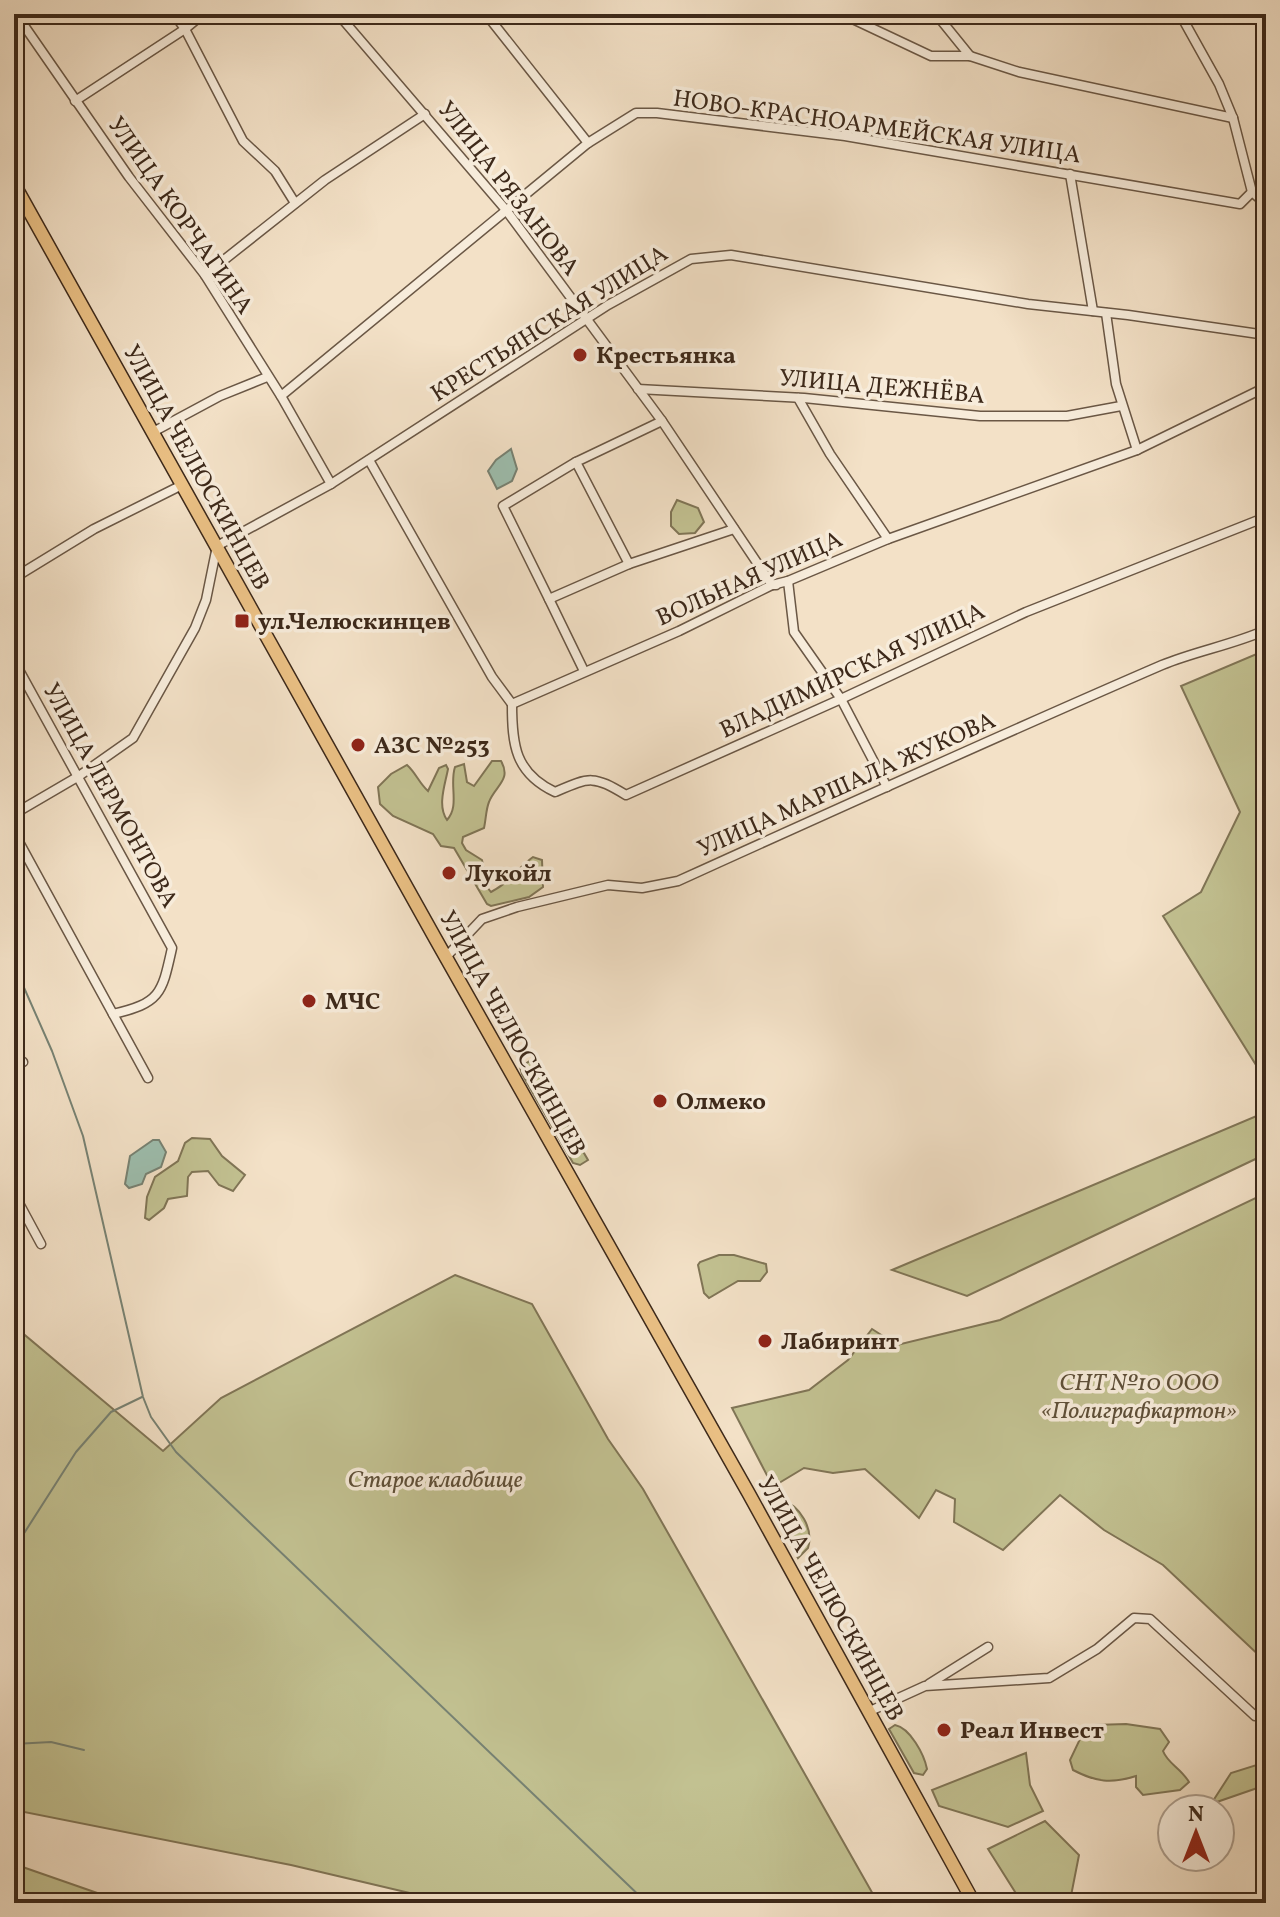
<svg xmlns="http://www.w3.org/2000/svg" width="1280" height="1917" font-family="Vollkorn,serif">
<rect width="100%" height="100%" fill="#f3e1c7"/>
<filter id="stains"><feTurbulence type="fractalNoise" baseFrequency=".0025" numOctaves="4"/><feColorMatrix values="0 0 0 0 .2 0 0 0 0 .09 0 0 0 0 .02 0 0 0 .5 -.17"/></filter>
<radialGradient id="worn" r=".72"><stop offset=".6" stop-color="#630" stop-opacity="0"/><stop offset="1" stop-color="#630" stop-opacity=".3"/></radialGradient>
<g fill="#c2c191" stroke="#807556" stroke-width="2">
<path d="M677,500L698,508L704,522L695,533L679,534L671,526V512Z"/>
<path d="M1266,650V1081L1163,916L1201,892L1240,812L1181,686Z"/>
<path d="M492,761H501C512,780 495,786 489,802C486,809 486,819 484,828L463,837L462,843L466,850L482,860L487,887L491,892C512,881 515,870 533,857L542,860L543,887L529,897L491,906L487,904L454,848L441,846L433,834L393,816L380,804L378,787L391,774L407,765C416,773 419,783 428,791L439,768L446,765L448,769C445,785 437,806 447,820C460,806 449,785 455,767L464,764L467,782L474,786Z"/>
<path d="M530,1061L588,1160L580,1165L573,1163L522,1074L520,1067Z"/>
<path d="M1266,1112V1154L967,1296L892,1270Z"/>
<path d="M192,1138L210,1139L222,1156L245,1175L233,1191L219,1185L208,1171L192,1172L188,1177L187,1196L168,1199L164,1208L149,1220L145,1218L147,1197L155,1177L178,1161L185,1143Z"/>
<path d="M1266,1193V1662L1163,1565L1104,1530L1060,1495L1003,1550L954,1522L955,1499L936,1490L919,1518L865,1469L833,1473L804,1468L779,1483L770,1481L732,1408L809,1390L848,1360L872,1329L897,1345L1000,1320Z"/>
<path d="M719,1255H734L766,1264L767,1272L760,1281H738L709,1298L704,1293L698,1265L700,1262Z"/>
<path d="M455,1275L532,1304L608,1439L643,1489L878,1903H452L291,1865L14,1810V1326L163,1451L221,1398Z"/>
<path d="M781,1500C800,1505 814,1529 808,1548L798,1558L772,1509V1505Z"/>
<path d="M1126,1724L1160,1729L1169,1742L1163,1751C1168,1764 1180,1767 1189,1782L1180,1790L1143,1795L1136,1787V1776C1111,1784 1096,1782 1073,1770L1070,1760L1080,1739L1094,1725Z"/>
<path d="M895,1725C910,1728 924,1754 927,1769L923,1775L914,1773L889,1729Z"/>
<path d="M1026,1753L1030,1785L1043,1811L1008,1827L939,1806L932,1790Z"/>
<path d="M1266,1762V1785L1211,1804L1231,1773Z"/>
<path d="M1045,1821L1079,1855L1071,1896L1061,1903H1022L988,1849Z"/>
<path d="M14,1864L126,1903H14Z"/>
</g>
<g fill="#9dbeae" stroke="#778273" stroke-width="2">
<path d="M511,449L517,469L512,481L497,489L488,471L496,460Z"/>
<path d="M153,1140H159L166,1152L161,1167L146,1174L142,1184L129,1188L125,1184L130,1156Z"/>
</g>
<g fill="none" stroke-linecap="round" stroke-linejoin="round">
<g stroke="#778273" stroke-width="2">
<path d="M14,965L52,1051L83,1136L143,1397L151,1417L176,1452L647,1903"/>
<path d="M14,1549L76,1452L111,1412L142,1397"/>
<path d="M14,1744L51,1742L84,1750"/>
</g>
<g stroke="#6a5745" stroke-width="11">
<g id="street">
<path d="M16,14L129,177L205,275L281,396L331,484"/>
<path d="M174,14L185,29L243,141L275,171L295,203"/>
<path d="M338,14L506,210L662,421L772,585H776"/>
<path d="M486,14L588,143"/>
<path d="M842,14L931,56H970L1019,72L1233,118"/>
<path d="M936,14L970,56"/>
<path d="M1180,14L1219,84L1233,118L1252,192"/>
<path d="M75,101L185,29L203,14"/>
<path d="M1070,174L1093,311"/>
<path d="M205,275L325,180L425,114"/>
<path d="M1106,313L1116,384L1137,450"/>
<path d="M638,389L804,398L980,416H1067L1121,406"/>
<path d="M281,396L588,143L636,113H657L845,136L1240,204L1252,192L1266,204"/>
<path d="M798,398L830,454L888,539"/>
<path d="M153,432L220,396L267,377"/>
<path d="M369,460L492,677L512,704L679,631L772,585L788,581L888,539L1137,450L1266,387"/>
<path d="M576,462L503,506L549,599L629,564L734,529"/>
<path d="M629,564L576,462L662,421"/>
<path d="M14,578L94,529L182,485"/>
<path d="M788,581L794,632L841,699L887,787"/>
<path d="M549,599L584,671"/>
<path d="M14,661L172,948C162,993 161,1003 113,1014"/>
<path d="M512,704C512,745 515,773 555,792C590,777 593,775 626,795L841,699L1026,612L1266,517"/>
<path d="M14,814L79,776L133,738L195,628L206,600L217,546L331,484L608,305L691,259L731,255L1028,304L1128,315L1266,335"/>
<path d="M14,833L148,1078"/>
<path d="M446,957L482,919L517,907L608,885L642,888L678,881C839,808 1000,735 1162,665C1196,651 1232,645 1266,630"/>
<path d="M14,1066L23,1062"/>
<path d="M14,1194L41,1244"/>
<path d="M929,1684L988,1647"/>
<path d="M868,1712L925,1686L1049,1678L1097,1649L1134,1618L1150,1619L1255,1716L1266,1711"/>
</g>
</g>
<g stroke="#3d291a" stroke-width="15">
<path id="primary" d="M14,184L435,938L749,1494L974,1903"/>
</g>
<use href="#street" stroke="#f7ecdb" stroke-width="8"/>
<use href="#primary" stroke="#eac084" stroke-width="12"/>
</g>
<g fill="#8f2418" stroke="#f7ecdb" stroke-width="3">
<circle cx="580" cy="355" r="8"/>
<rect x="234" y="613" width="16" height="16" rx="4"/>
<circle cx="358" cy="745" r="8"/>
<circle cx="449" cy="873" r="8"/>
<circle cx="309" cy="1001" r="8"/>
<circle cx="660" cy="1101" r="8"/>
<circle cx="765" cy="1341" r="8"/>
<circle cx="944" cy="1730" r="8"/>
</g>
<g text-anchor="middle" stroke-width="7" stroke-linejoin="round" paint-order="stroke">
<g font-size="24" fill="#3d291a" stroke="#f7ecdb">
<text transform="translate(877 126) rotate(8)" y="8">НОВО-КРАСНОАРМЕЙСКАЯ УЛИЦА</text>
<text transform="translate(509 188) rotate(52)" y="8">УЛИЦА РЯЗАНОВА</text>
<text transform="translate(181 215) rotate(55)" y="8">УЛИЦА КОРЧАГИНА</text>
<text transform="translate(549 323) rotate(-32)" y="8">КРЕСТЬЯНСКАЯ УЛИЦА</text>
<text transform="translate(882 386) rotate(5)" y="8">УЛИЦА ДЕЖНЁВА</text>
<text transform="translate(197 467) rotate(61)" y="8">УЛИЦА ЧЕЛЮСКИНЦЕВ</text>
<text transform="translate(749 578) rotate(-24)" y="8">ВОЛЬНАЯ УЛИЦА</text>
<text transform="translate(852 670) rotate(-25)" y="8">ВЛАДИМИРСКАЯ УЛИЦА</text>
<text transform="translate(846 784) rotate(-24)" y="8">УЛИЦА МАРШАЛА ЖУКОВА</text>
<text transform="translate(111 795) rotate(61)" y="8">УЛИЦА ЛЕРМОНТОВА</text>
<text transform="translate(513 1033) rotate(61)" y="8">УЛИЦА ЧЕЛЮСКИНЦЕВ</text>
<text transform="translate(831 1598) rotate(61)" y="8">УЛИЦА ЧЕЛЮСКИНЦЕВ</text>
</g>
<g font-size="24" font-weight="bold" fill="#3d291a" stroke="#f7ecdb" text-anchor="start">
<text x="596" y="363">Крестьянка</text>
<text x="258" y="629">ул.Челюскинцев</text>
<text x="374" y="753">АЗС №253</text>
<text x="465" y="881">Лукойл</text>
<text x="325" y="1009">МЧС</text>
<text x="676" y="1109">Олмеко</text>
<text x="781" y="1349">Лабиринт</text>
<text x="960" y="1738">Реал Инвест</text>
</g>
<g font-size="24" font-style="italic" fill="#5e4f38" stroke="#f7ecdb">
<text x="1139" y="1390">СНТ №10 ООО<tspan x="1139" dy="28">«Полиграфкартон»</tspan></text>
<text x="435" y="1487">Старое кладбище</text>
</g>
</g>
<rect width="1280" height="1917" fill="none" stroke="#f3e1c7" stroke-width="48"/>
<rect x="16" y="16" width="1248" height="1885" fill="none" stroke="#3d291a" stroke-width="4"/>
<rect x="24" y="24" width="1232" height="1869" fill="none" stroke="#3d291a" stroke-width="2"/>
<g transform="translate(1196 1833)"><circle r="38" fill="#f7ecdb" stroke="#ad9e8e" stroke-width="2"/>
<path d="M0-6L14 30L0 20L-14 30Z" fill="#8f2418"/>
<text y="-12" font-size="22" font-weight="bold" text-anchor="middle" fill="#3d291a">N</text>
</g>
<rect width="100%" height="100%" filter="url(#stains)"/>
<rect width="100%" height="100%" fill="url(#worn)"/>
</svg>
